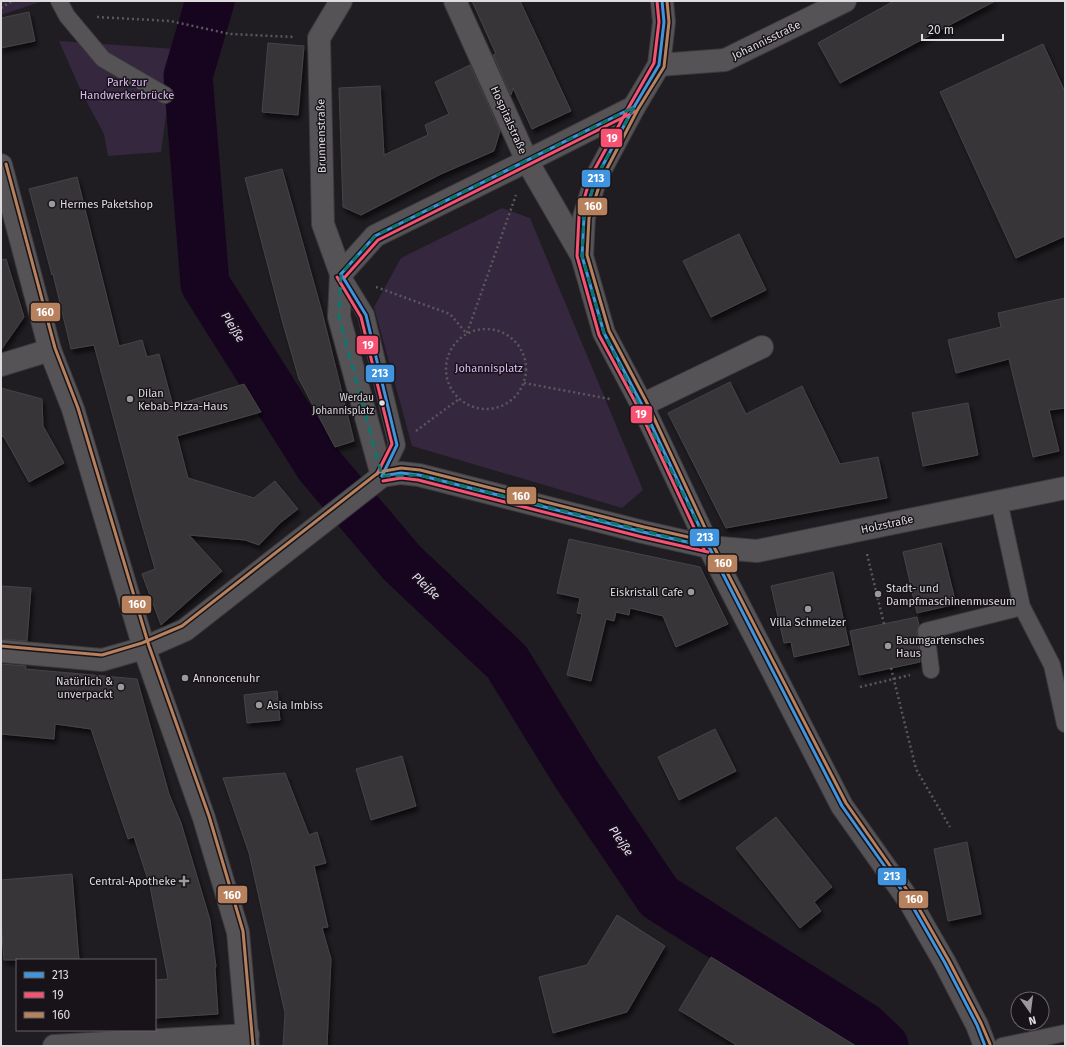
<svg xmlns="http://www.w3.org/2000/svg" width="1066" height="1047" font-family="'Fira Sans',sans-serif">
<defs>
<filter id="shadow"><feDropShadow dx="2.5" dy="4.5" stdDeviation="2" flood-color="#0009"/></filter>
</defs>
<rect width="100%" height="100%" fill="#1f1d21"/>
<g fill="#35273e">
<path d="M1,1H43L1,15Z"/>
<path d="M59,41L175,49L161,152L108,156L104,134L81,91Z"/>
<path d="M502,208L530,218L643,490L622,508L412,446L374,307L401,258Z"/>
</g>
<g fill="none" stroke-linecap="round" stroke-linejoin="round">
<path stroke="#170520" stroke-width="49" d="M210,1L188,76L205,284L319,465L402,563L507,662L576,774L659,897L864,1027L884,1046"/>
</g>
<g fill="#373539" stroke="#464447" filter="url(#shadow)">
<path d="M472,1H520L571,111L532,129L513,88L511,95L493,55L496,54Z"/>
<path d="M894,1H995L840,83L818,43Z"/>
<path d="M29,12L35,41L1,48V18Z"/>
<path d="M268,43L304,46L298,115L262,112Z"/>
<path d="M1043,44L1065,92V236L1016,258L940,92Z"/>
<path d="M470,65L500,131L494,151L441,174L361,215L343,207L339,88L380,86L384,155L428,135L425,125L449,114L435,82Z"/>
<path d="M282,169L322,312L354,441L335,447L299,379L282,320L245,178Z"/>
<path d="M77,177L119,346L142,340L147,357L159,354L173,406L244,384L261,412L177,436L188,478L254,498L275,481L298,509L280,523L259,545L245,540L189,535L222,571L161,625L142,574L155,569L139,514L94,345L71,349L53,274L52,275L29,189Z"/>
<path d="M739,234L766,290L711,317L683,261Z"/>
<path d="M6,259L24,317L1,350V260Z"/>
<path d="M1065,298V408L1049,410L1059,451L1033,457L1009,359L956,373L948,340L1001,327L998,313Z"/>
<path d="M730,382L746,414L802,386L840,464L878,457L887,498L726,528L668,413Z"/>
<path d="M1,388L42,399L43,426L64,463L29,482L4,437L1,436Z"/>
<path d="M968,403L978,455L923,466L912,413Z"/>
<path d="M569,539L700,567L728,624L676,647L663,616L630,608L629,615L616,612L614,621L606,619L591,681L567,675L582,614L577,613L580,598L557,593Z"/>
<path d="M941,543L956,604L917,613L903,552Z"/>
<path d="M833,572L849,645L794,657L791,642L784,643L771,586Z"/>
<path d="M1,586L31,588L27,641L1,639Z"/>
<path d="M917,617L919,625L917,632L920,662L859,675L850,631Z"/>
<path d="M1,664L26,666L25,669L137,679L169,794L181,823L210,920L216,967L215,968L218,1014L155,1018V980L168,979L150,886L134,837L128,839L91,729L55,724L54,739L1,734Z"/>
<path d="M277,691L280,720L247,723L244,695Z"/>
<path d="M715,729L736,771L679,800L658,757Z"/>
<path d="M402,756L416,806L371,820L356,769Z"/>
<path d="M285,773L309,835L317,832L326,863L314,866L328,927L322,928L331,959L327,1046H283L285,1013L249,853L223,778Z"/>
<path d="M776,817L832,887L814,902L821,911L800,928L736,848Z"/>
<path d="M967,842L981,914L948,921L934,849Z"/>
<path d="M72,874L79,960H4L1,921V880Z"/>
<path d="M617,915L665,946L627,1012L553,1033L539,977L587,965Z"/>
<path d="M711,957L856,1046H738L679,1010Z"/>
</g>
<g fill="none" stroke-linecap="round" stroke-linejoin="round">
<g stroke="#3c3a3d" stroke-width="18">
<g id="service">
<path d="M59,1L67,16L103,59L165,95"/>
<path d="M341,274L366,315L397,445L382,476"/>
<path d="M999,501L1022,607L1052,665L1065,724"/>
<path d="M931,670L926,631L1022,607"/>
<path d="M1002,1046L1065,1033"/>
</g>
</g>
<g stroke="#3c3a3d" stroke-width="24">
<g id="minor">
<path d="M455,1L527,161L582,256"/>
<path d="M659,65L725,60L845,1"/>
<path d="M341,274L323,224L319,38L341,1"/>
<path d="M1,365L50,350"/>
<path d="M642,405L762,347"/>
<path d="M382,476L339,317L341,274L375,236L527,161L634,107"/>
<path d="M1,651L102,660L144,648L185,630L382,476L401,473L419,475L643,532L709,547L757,551L1065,488"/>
<path d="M54,1046L248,1035"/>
</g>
</g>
<g stroke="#3c3a3d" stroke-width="24">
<g id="tertiary">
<path d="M662,1L664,22L659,65L634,107L596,178L584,217L582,256L604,333L642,405L709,547L842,806L910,902L945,963L977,1025L985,1046"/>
<path d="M1,165L50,350L73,409L144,648L204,818L238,932L248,1046"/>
</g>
</g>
<g stroke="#5a585c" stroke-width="2.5" stroke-dasharray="2 3" stroke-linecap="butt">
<path d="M1,8L12,1"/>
<path d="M97,17L170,21L230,34L294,37"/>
<path d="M376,287L450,314L467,334"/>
<circle cx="486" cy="369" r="40"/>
<path d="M467,333L516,195"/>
<path d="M524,383L610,399"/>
<path d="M416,431L459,399"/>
<path d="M867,554L884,624"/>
<path d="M891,668L916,769L950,827"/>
<path d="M860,687L910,675"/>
</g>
<use href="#service" stroke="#555356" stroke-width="16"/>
<use href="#minor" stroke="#555356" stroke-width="22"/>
<use href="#tertiary" stroke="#555356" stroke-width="22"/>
<g stroke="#171319" stroke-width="6">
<g id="bus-1">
<path d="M662,1L664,22L659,65L634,107L596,178L584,217L582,256L604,333L642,405L709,547L842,806L910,902L945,963L977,1025L985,1046"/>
<path d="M341,274L375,236L634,107"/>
<path d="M341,274L366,315L397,445L382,476"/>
<path d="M382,476L401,473L419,475L643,532L709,547"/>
</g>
</g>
<g stroke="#171319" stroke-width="6">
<g id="bus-2">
<path d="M657,1L659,22L654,63L630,105L591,176L579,216L577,256L599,335L638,407L704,549"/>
<path d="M337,277L361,317L392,444L377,474"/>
<path d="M345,277L378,240L636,111"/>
<path d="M383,481L401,478L418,480L642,537L708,552"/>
</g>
</g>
<g stroke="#171319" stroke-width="6">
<g id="bus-3">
<path d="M667,1L669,22L664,67L638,109L601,180L589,218L587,255L609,331L647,403L713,545L846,803L914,900L949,961L981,1023L990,1044"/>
<path d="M6,164L55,348L78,408L149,646L209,816L243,931L253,1046"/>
<path d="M1,646L102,655L142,643L182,626L379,472L401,468L420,470L644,527L710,542"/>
</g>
</g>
<use href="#bus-1" stroke="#4094de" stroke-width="3"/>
<use href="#bus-2" stroke="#f65372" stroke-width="3"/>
<use href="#bus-3" stroke="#b6815c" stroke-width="3"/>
</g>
<path fill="none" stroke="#0f766e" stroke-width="3" stroke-dasharray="8 5" stroke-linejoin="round" d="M634,107L596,178L584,217L582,256L604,333L709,547L419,475L382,476L339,317L341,274L375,236Z"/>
<g fill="#9c999d" stroke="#171319" stroke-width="1.5">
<circle cx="52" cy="204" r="4"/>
<circle cx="130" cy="399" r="4"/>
<circle cx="691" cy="592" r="4"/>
<circle cx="878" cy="594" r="4"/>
<circle cx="808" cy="609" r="4"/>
<circle cx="888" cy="646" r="4"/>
<circle cx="185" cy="678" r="4"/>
<circle cx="121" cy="687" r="4"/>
<circle cx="259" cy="705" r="4"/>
<path d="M182 875h4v4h4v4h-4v4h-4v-4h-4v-4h4z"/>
</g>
<circle fill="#dfdce0" stroke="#171319" stroke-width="1.5" cx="382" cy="403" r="3.5"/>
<g text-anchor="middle" stroke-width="3" stroke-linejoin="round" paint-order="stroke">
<g font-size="10" fill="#dfdce0" stroke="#171319" text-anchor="end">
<text x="374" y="401">Werdau<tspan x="374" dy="13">Johannisplatz</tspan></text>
</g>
<g font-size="11" fill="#dfdce0" stroke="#171319">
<text transform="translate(766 40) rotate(-26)" y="4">Johannisstraße</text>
<text transform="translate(509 120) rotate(66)" y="4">Hospitalstraße</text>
<text transform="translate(321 136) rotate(-91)" y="4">Brunnenstraße</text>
<text transform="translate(887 524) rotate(-12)" y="4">Holzstraße</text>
</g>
<g font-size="11" fill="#e0b9f6" stroke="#171319">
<text x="127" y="86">Park zur<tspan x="127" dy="13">Handwerkerbrücke</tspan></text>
<text x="489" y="372">Johannisplatz</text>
</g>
<g font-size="11" fill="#dfdce0" stroke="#171319" text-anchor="start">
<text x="60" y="208">Hermes Paketshop</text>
<text x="138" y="397">Dilan<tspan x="138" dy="13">Kebab-Pizza-Haus</tspan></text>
<text x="886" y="592">Stadt- und<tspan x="886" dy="13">Dampfmaschinenmuseum</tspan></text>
<text x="683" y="596" text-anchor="end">Eiskristall Cafe</text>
<text x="808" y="626" text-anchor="middle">Villa Schmelzer</text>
<text x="896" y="644">Baumgartensches<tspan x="896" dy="13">Haus</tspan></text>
<text x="193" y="682">Annoncenuhr</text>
<text x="113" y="685" text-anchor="end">Natürlich &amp;<tspan x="113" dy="13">unverpackt</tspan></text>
<text x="267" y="709">Asia Imbiss</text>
<text x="176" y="885" text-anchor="end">Central-Apotheke</text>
</g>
<g font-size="12" font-style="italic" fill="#efd8fd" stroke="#171319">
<text transform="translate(233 327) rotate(58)" y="4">Pleiße</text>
<text transform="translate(426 586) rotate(43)" y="4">Pleiße</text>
<text transform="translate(621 841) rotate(56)" y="4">Pleiße</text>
</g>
</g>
<g stroke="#171319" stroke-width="1.5">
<rect x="600" y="128" width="23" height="20" rx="4" fill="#f65372"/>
<rect x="581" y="169" width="30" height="19" rx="4" fill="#4094de"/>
<rect x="577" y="197" width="31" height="19" rx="4" fill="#b6815c"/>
<rect x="30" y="302" width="31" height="20" rx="4" fill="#b6815c"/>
<rect x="356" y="335" width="23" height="20" rx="4" fill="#f65372"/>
<rect x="365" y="364" width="30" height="19" rx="4" fill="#4094de"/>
<rect x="630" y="405" width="23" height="19" rx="4" fill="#f65372"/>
<rect x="506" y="486" width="31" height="19" rx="4" fill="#b6815c"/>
<rect x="689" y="528" width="31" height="19" rx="4" fill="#4094de"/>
<rect x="707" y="554" width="31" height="19" rx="4" fill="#b6815c"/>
<rect x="121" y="595" width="31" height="19" rx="4" fill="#b6815c"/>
<rect x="877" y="867" width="30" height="19" rx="4" fill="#4094de"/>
<rect x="217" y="885" width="31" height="19" rx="4" fill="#b6815c"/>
<rect x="898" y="890" width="31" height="19" rx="4" fill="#b6815c"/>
</g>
<g font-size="11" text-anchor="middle" font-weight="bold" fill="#fff">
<text x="612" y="142">19</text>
<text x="596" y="182">213</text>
<text x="593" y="210">160</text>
<text x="45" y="316">160</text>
<text x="368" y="349">19</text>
<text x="380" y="377">213</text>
<text x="641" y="418">19</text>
<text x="521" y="500">160</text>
<text x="705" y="541">213</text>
<text x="723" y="567">160</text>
<text x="137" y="608">160</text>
<text x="892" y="880">213</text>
<text x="232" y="899">160</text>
<text x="914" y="903">160</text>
</g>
<rect width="1066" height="1047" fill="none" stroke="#dfdce0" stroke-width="4"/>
<rect x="16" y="959" width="140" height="72" fill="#171319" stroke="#676369"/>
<rect x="24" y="972" width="20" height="6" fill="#4094de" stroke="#676369"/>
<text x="52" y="979" font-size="12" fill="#dfdce0">213</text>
<rect x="24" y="992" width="20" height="6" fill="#f65372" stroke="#676369"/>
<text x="52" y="999" font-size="12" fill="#dfdce0">19</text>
<rect x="24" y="1012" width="20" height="6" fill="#b6815c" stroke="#676369"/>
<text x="52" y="1019" font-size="12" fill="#dfdce0">160</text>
<g transform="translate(1030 1011) rotate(166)"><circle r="19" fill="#171319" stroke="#676369"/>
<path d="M0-3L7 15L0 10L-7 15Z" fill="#9c999d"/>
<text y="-6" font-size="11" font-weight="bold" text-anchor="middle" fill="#dfdce0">N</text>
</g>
<path d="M922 34v6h81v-6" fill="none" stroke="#dfdce0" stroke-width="2"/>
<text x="928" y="34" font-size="12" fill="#dfdce0" stroke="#171319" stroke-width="3" paint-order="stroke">20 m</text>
</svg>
